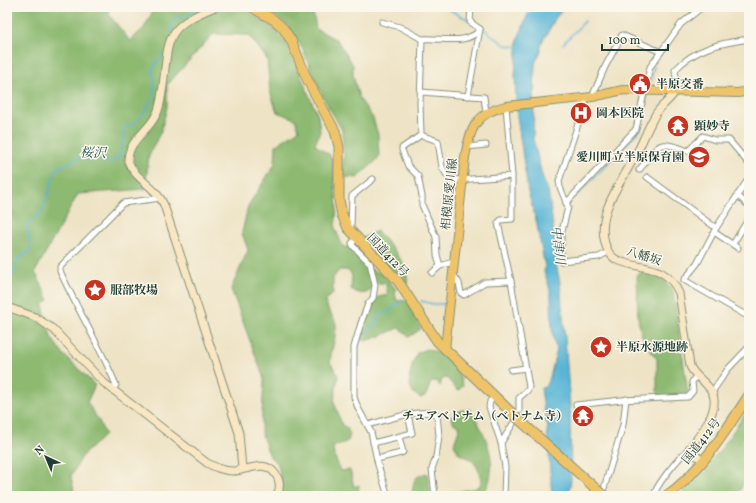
<svg xmlns="http://www.w3.org/2000/svg" width="756" height="503" font-family="Vollkorn,'Noto Serif JP',serif">
<rect width="100%" height="100%" fill="#fbf7ec"/>
<filter id="ink" filterUnits="userSpaceOnUse"><feTurbulence type="fractalNoise" baseFrequency=".025" numOctaves="2"/><feDisplacementMap in="SourceGraphic" scale="8" xChannelSelector="R" yChannelSelector="G"/><feConvolveMatrix kernelMatrix="1 2 1 2 8 2 1 2 1" color-interpolation-filters="sRGB"/></filter>
<filter id="wash" filterUnits="userSpaceOnUse"><feTurbulence type="fractalNoise" baseFrequency=".012" numOctaves="4" result="noise"/><feDisplacementMap in="SourceGraphic" scale="16" xChannelSelector="R" yChannelSelector="G"/><feGaussianBlur stdDeviation="0.9" result="paint"/><feColorMatrix in="noise" values="0 0 0 0 0 0 0 0 0 0 0 0 0 0 0 0 0 1.4 0 .05"/><feComposite in="paint" operator="in"/></filter>
<g filter="url(#wash)">
<rect width="100%" height="100%" fill="#eee3c5"/>
<g fill="#8db971" stroke="#567b52">
<path d="M7,7H108L110,16L130,41L144,28L155,7H241L273,28L286,42L318,116L320,131L315,145L330,155L333,163L337,207L335,228L343,247H350L367,267L383,275L396,289L395,294L397,301L405,300L408,302L421,329L409,337L399,328C387,332 377,339 364,341C352,328 372,307 378,297L388,295L386,285L384,283H373L372,289C364,296 359,294 351,289L352,275L347,270H339L333,278V293L326,300C326,311 334,316 336,324C337,334 331,351 330,362L338,375L334,402L342,425L347,428L350,435L348,441L333,447L334,455L341,471L350,470L354,487L359,485L358,496H280L282,488L278,464L270,457L261,432L264,379L231,289L248,250L242,233L248,206L275,164L276,145L299,130L295,119L277,112L270,91L267,59L249,35L213,34L167,85V107L161,131L149,155L145,189L78,194L35,272L49,300L43,305L51,337L62,353L95,385L87,402L99,421L105,435L83,455L71,476L75,496H7Z"/>
<path d="M261,7H325L313,11L316,29L337,40L353,65V75L359,98L373,118L378,135L379,158L357,178L346,177L342,174L344,155L342,130L323,97L302,48L288,25Z"/>
<path d="M377,231C389,245 411,265 407,285L362,240L364,237Z"/>
<path d="M642,271C655,274 667,279 673,291L687,387L688,392C681,399 668,396 660,396L657,391V359C632,331 639,310 637,276Z"/>
<path d="M427,349C447,354 458,367 463,386L458,391L447,378L442,379L440,386L436,381L431,382L426,395L421,398C402,389 411,368 417,353Z"/>
<path d="M749,408V455L744,462C746,473 745,490 733,496H679L719,452Z"/>
<path d="M470,409C484,432 498,458 488,485C486,490 483,495 478,496C469,498 458,496 449,496L452,493L476,488L481,484C481,469 474,458 459,454L454,444L460,427L452,422L451,417L460,411Z"/>
<path d="M427,473L431,496H410C417,484 408,478 427,473Z"/>
</g>
<path fill="#58b5d6" stroke="#3c7985" d="M534,7H566L558,14L541,44V51L535,63L533,139L543,179L548,190L556,247V264L560,283L565,337L570,407L571,481L568,496H552L547,431L548,426L545,419L541,388L545,387L550,377L557,349C550,334 552,315 551,299C551,290 547,280 544,272L545,267L536,220L528,192L517,116L515,75L518,39L528,14Z"/>
<g fill="none" stroke-linecap="round" stroke-linejoin="round">
<g stroke="#58b5d6" stroke-width="1.5">
<path d="M323,7L332,9L347,7"/>
<path d="M444,7L469,20"/>
<path d="M697,14L707,7"/>
<path d="M476,23L505,45L519,47"/>
<path d="M171,32L173,20L178,17L186,16L206,7"/>
<path d="M563,44L585,21"/>
<path d="M649,87L654,66"/>
<path d="M576,196L639,131L647,93"/>
<path d="M7,281L14,273L18,259L29,252L31,244L27,228L29,223L43,210L55,172L60,166L80,158L111,162L118,158L121,151L124,129C142,121 157,99 154,78C154,75 152,73 152,69L164,53"/>
<path d="M421,301L433,304H445"/>
<path d="M363,335L371,328L382,314L392,310L394,305L402,302"/>
</g>
</g>
</g>
<g filter="url(#ink)">
<g fill="none" stroke-linecap="round" stroke-linejoin="round">
<g stroke="#86907c" stroke-width="7">
<g id="street">
<path d="M471,7L470,22L480,29"/>
<path d="M382,22L400,27L422,39"/>
<path d="M421,92L484,97L486,112"/>
<path d="M678,92L675,70C695,48 721,43 749,39"/>
<path d="M587,97L559,181L560,187L568,207L561,235V261L599,257L608,252"/>
<path d="M592,97L605,67L622,35L661,52"/>
<path d="M421,135L438,141L442,167L448,177L458,180L512,176L506,106"/>
<path d="M467,147L486,145"/>
<path d="M639,170C659,147 655,137 688,151L703,136L715,140H729L749,164"/>
<path d="M647,177L716,228"/>
<path d="M749,178L716,228L697,264L684,280L749,317"/>
<path d="M737,195L749,206"/>
<path d="M566,203L636,129L650,67L681,24L702,7"/>
<path d="M349,228L351,226L352,196L373,179"/>
<path d="M714,232L738,248"/>
<path d="M356,239L352,243L353,246L370,263L375,285L373,298L368,304L361,323L354,347V397L358,408L371,432L378,465L388,496"/>
<path d="M733,244L749,218"/>
<path d="M440,266L437,255L436,237L422,205V196L418,176L408,166L402,150V148L421,135L420,103L422,39C439,37 469,46 480,29L468,96"/>
<path d="M432,273L440,266L453,262"/>
<path d="M453,274L459,283L461,293L464,295L485,282L511,281L498,223L501,220L512,219V176"/>
<path d="M511,370L526,368"/>
<path d="M113,391L116,385C100,346 77,309 60,271V267L123,203L161,198"/>
<path d="M712,392L728,369L749,347"/>
<path d="M495,397L490,401L489,407L501,443L505,467L504,496"/>
<path d="M576,405L621,400L688,397L693,391L692,382L696,376"/>
<path d="M368,425C383,421 424,407 437,415L439,436L436,457L432,469L435,496"/>
<path d="M373,443L412,433L408,415"/>
<path d="M501,443L519,414V398L528,390L529,387L511,281"/>
<path d="M377,459L401,453L403,452L399,437"/>
<path d="M602,495L623,425L626,399"/>
<path d="M654,496C655,486 680,456 688,450"/>
</g>
</g>
<g stroke="#86907c" stroke-width="9">
<g id="secondary">
<path d="M215,7C165,27 169,36 163,86C161,96 161,106 156,115C148,132 128,140 128,161C135,180 156,186 164,205L239,433L242,469"/>
<path d="M675,92C670,100 662,105 657,112C648,126 643,142 635,156C622,182 596,212 605,243C607,251 610,256 617,260C642,271 665,262 679,293L690,366C694,376 704,380 710,389C724,407 699,436 688,450L702,460"/>
<path d="M7,307L35,317L53,329L103,382L207,463C215,467 223,471 233,471C248,471 265,458 276,475C281,482 280,489 277,496"/>
</g>
</g>
<g stroke="#86907c" stroke-width="10">
<path id="primary" d="M445,349L465,157C470,128 476,113 506,106L592,97L623,90L738,93L749,91"/>
</g>
<g stroke="#86907c" stroke-width="11">
<g id="highway">
<path d="M251,7L274,20L283,28L291,40L307,79L335,131L339,147V200L342,215L348,228L398,281L437,341L515,416"/>
<path d="M666,496C700,473 727,429 749,395"/>
</g>
</g>
<use href="#street" stroke="#fff" stroke-width="5"/>
<use href="#secondary" stroke="#f9e7c3" stroke-width="7"/>
<use href="#primary" stroke="#efc469" stroke-width="8"/>
<use href="#highway" stroke="#efc469" stroke-width="9"/>
<g stroke="#86907c" stroke-width="11" stroke-linecap="butt">
<path id="highway-bridge" d="M515,416L604,496"/>
</g>
<use href="#highway-bridge" stroke="#efc469" stroke-width="9"/>
</g>
</g>
<defs>
<g id="civic-disc" transform="scale(1.15)"><circle r="9.5" fill="#c8321e" stroke="#fbf7ec"/><path d="M-.6-6.5H3V-4.5H.6V-3L4-1V1h2V6H-6V1h2V-1L-.6-3ZM-1.2 2.5V6h2.4V2.5Z" fill="#fff"/></g>
<g id="hospital-disc" transform="scale(1.15)"><circle r="9.5" fill="#c8321e" stroke="#fbf7ec"/><path d="M-5-5h3v3.5h4V-5h3V5h-3V1.5h-4V5h-3Z" fill="#fff"/></g>
<g id="temple-disc" transform="scale(1.15)"><circle r="9.5" fill="#c8321e" stroke="#fbf7ec"/><path d="M0-6L5-2H3V0L6.5 2.5H4V6H1.5V3h-3V6H-4V2.5H-6.5L-3 0V-2H-5Z" fill="#fff"/></g>
<g id="school-disc" transform="scale(1.15)"><circle r="9.5" fill="#c8321e" stroke="#fbf7ec"/><path d="M0-5L7-2L0 1L-7-2ZM-4 1L0 2.5L4 1V4Q0 6-4 4Z" fill="#fff"/></g>
<g id="sight-disc" transform="scale(1.15)"><circle r="9.5" fill="#c8321e" stroke="#fbf7ec"/><path d="M0-6L1.8-2.2L6-1.7L2.9 1.2L3.7 5.4L0 3.3L-3.7 5.4L-2.9 1.2L-6-1.7L-1.8-2.2Z" fill="#fff"/></g>
</defs>
<g fill-rule="evenodd">
<use href="#civic-disc" x="640" y="84"/>
<use href="#hospital-disc" x="581" y="113"/>
<use href="#temple-disc" x="678" y="126"/>
<use href="#school-disc" x="699" y="157"/>
<use href="#sight-disc" x="95" y="290"/>
<use href="#sight-disc" x="601" y="347"/>
<use href="#temple-disc" x="583" y="416"/>
</g>
<g text-anchor="middle" stroke-width="3" stroke-linejoin="round" paint-order="stroke">
<g font-size="12" font-weight="bold" fill="#1f3d34" stroke="#fbf7ec" text-anchor="start">
<text x="656" y="88">半原交番</text>
<text x="596" y="117">岡本医院</text>
<text x="694" y="130">顕妙寺</text>
<text x="684" y="161" text-anchor="end">愛川町立半原保育園</text>
<text x="110" y="294">服部牧場</text>
<text x="616" y="351">半原水源地跡</text>
<text x="568" y="420" text-anchor="end">チュアベトナム（ベトナム寺）</text>
</g>
<g font-size="12" fill="#1f3d34" stroke="#fbf7ec">
<text transform="translate(449 194) rotate(-84)" y="4">相模原愛川線</text>
<text transform="translate(388 255) rotate(47)" y="4">国道412号</text>
<text transform="translate(644 256) rotate(17)" y="4">八幡坂</text>
<text transform="translate(701 441) rotate(-52)" y="4">国道412号</text>
</g>
<g font-size="13" font-style="italic" fill="#2d5b5c" stroke="#fbf7ec">
<text transform="translate(93 152) rotate(1)" y="5">桜沢</text>
<text transform="translate(559 245) rotate(83)" y="5">中津川</text>
</g>
</g>
<rect width="756" height="503" fill="none" stroke="#fbf7ec" stroke-width="24"/>
<g transform="translate(46 457) rotate(316)" stroke="#fbf7ec" stroke-width="3" paint-order="stroke">
<path d="M0-3L7 15L0 10L-7 15Z" fill="#1f3d34"/>
<text y="-6" font-size="11" font-weight="bold" text-anchor="middle" fill="#1f3d34">N</text>
</g>
<path d="M602 44v6h66v-6" fill="none" stroke="#1f3d34" stroke-width="2"/>
<text x="608" y="44" font-size="12" fill="#1f3d34" stroke="#fbf7ec" stroke-width="3" paint-order="stroke">100 m</text>
</svg>
